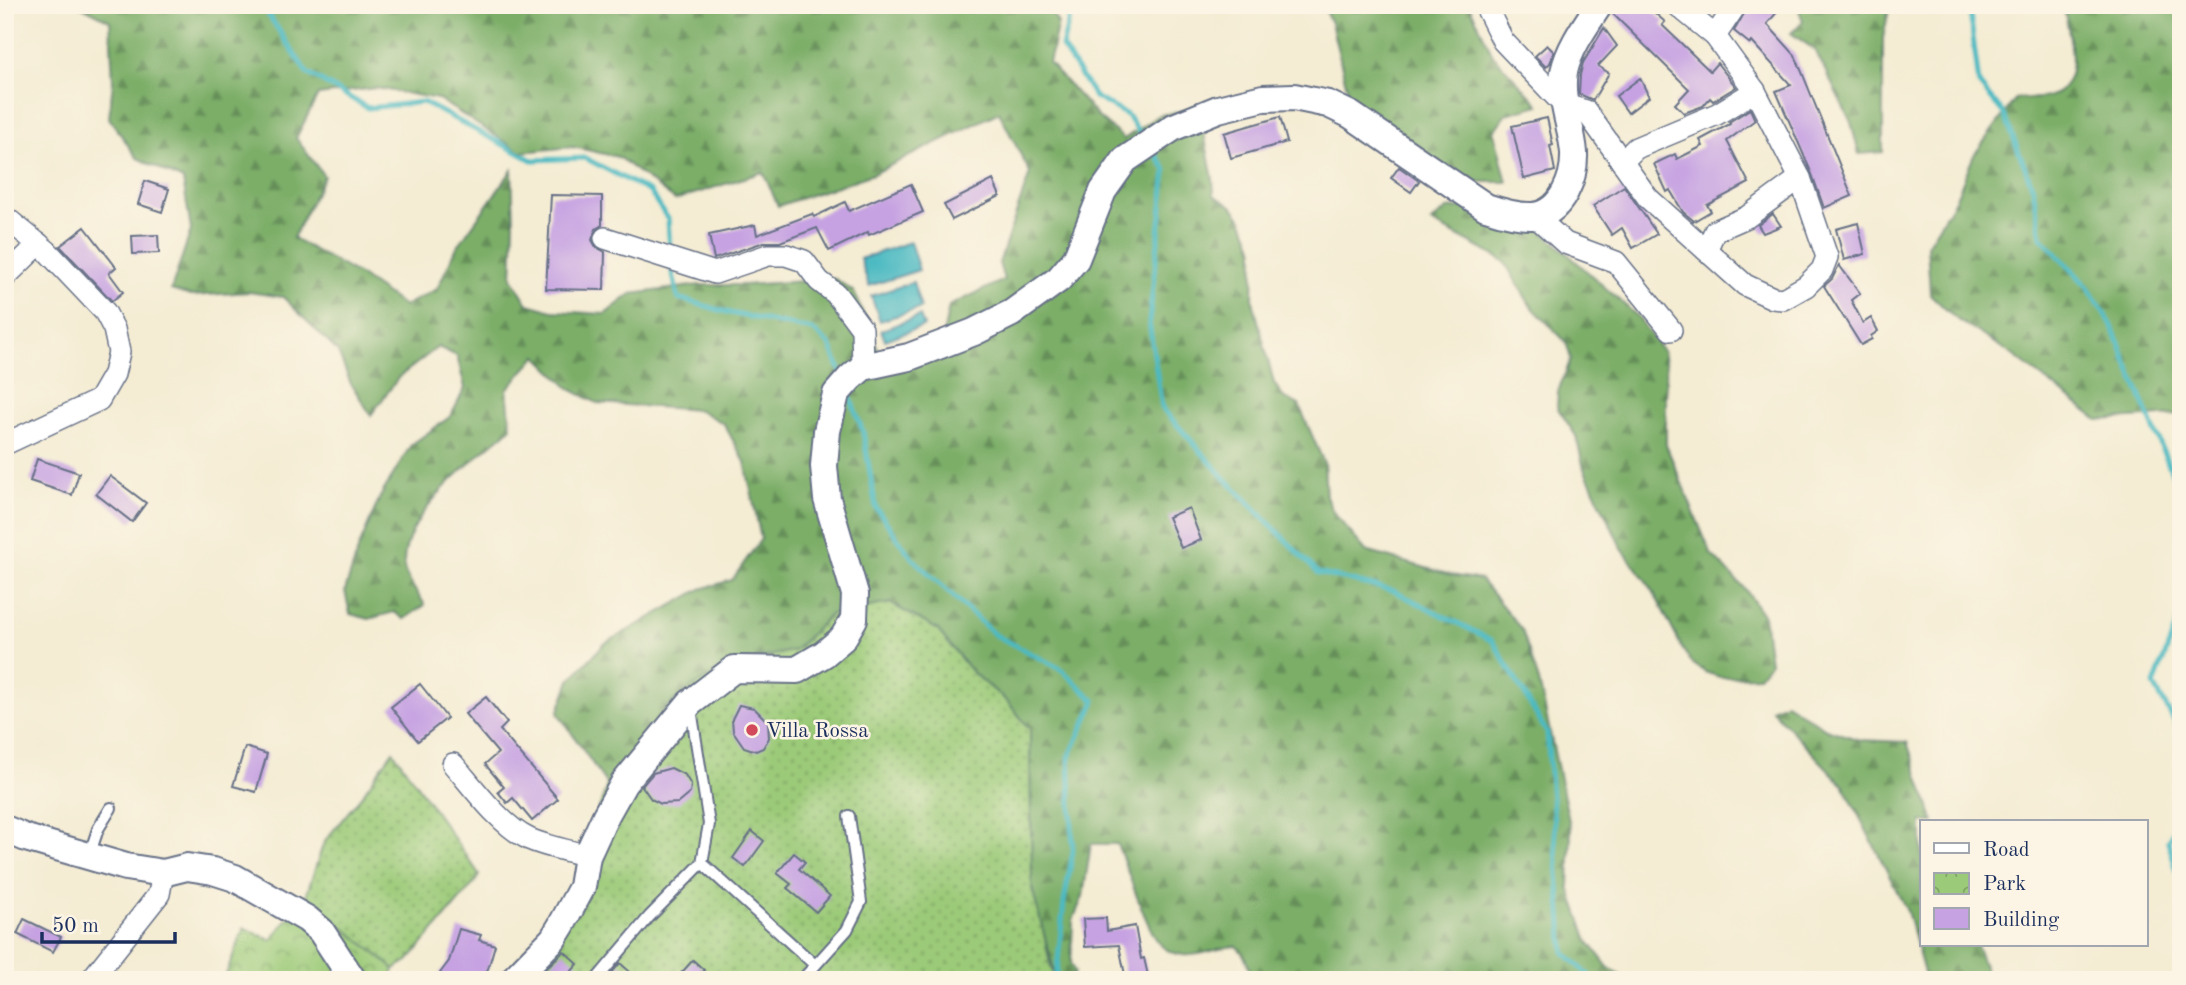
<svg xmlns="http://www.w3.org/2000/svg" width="2186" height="985" font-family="'Old Standard TT',serif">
<defs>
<pattern id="grass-dots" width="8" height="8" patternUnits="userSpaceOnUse" patternTransform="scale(1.75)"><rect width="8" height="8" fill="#9bca78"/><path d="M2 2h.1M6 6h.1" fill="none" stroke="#7ea466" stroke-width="1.8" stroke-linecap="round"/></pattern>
<pattern id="forest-firs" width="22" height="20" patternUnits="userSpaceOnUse" patternTransform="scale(1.75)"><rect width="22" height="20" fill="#7cae68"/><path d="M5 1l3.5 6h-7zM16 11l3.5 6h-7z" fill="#658e59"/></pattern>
<pattern id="park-crowns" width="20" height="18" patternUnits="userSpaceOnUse" patternTransform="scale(1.75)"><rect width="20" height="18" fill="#9bca78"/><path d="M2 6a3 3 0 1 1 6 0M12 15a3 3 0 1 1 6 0" fill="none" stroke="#7ea466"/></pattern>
</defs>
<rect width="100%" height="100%" fill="#fcf5e5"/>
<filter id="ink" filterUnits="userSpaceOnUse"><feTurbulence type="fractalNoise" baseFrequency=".0143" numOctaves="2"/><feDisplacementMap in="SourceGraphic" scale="14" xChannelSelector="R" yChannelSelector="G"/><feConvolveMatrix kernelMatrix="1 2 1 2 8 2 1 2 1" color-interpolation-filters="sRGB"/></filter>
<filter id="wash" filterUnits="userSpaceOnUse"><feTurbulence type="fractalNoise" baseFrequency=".00686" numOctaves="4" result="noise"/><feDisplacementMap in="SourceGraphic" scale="28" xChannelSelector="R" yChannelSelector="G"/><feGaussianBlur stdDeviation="1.57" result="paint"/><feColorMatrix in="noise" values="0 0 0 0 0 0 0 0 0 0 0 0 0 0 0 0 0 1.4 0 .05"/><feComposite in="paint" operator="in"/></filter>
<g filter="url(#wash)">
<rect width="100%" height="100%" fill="#f4ecd3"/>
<g fill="url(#grass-dots)" stroke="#5b7c6b" stroke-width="2">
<path d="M890,603L937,629L972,672L1007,701L1030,729L1031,839L1044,933L1050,965L1056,980H499L566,905L607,785L635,754L668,706L689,689L729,665L795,650L831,614Z"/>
<path d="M393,751L479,874L476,881L408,961L394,969L306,896L324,842L360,798Z"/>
</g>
<g fill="url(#forest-firs)" stroke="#4c6e63" stroke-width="2" fill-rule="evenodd">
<path d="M79,5H1047L1058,23L1049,63L1097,116L1124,139L1159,115L1199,108L1213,179L1214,195L1232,206L1242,219L1254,249L1253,301L1274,383L1283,397L1299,405L1324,463L1326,496L1333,512L1366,551L1451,575L1481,580L1522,630L1539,681L1571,830L1569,887L1588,941L1608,967L1627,980H1251C1250,967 1246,955 1236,946C1218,947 1201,957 1183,955C1177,954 1168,951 1163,947C1149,938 1126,864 1117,844H1091L1083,896L1073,920L1071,964L1075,973L1070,980H1056L1032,888L1030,729L1007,701L972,672L937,629L890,603L831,614L795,650L729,665L689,689L668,706L635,754L607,785L558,713L570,680L604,644L701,589L732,580L761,539L745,462L724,424L699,410L597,403L570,389L537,356L507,389L511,428C475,458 401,514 404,567C405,578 419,595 425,605L404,619L394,612L369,619L350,614L345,591L359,547L380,497L411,445L451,416L465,388L457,356L438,347L399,377L371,415L351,384L338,352L283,297L249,292L191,296L171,290L191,230L183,180L137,158L109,118L113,82L110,21ZM376,88L438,99L521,152L573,147L618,157L675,200L763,172L778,206L873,174L999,112L1030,173L999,263L1004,280L949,306L942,340L880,354L854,292L835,279L744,285H700L631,294L605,314L553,311L528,304L512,278L514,224L512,170L457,247L437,289L404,306L359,275L293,238L324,176L296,138L318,95Z"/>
<path d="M1322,5H1469L1493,55L1539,105L1506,114L1494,131L1507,182H1476L1373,129L1348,92L1331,23Z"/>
<path d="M1797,5H1890L1883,38V152L1859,154L1851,122L1815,50L1791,33L1803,21Z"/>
<path d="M2063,5H2181V410L2177,415L2098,420L2010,353L1955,318L1930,294L1927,245L1955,200L1974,155L2016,98C2029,98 2043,100 2055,94C2084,79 2068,30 2063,5Z"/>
<path d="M1485,206L1524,215L1637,316L1663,352L1666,367V445L1711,554L1745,589L1764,616L1770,663L1759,676L1720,677L1705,672L1692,663L1683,650L1652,589L1622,549L1584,469L1576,436L1557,407L1558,391L1571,359L1566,342L1530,305L1504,261L1431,222L1447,209Z"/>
<path d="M1786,703L1826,729L1860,740L1907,742L1934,822H1922V945H1976L1989,980H1926L1907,911L1844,786L1771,709Z"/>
</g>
<path fill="url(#park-crowns)" stroke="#5b7c6b" stroke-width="2" d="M306,896L394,969L391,980H224L244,928L271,940Z"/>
<g fill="#4bbac2" stroke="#337490" stroke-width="2">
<path d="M910,242L919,270L869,286L860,259Z"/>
<path d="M913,282L921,308L880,321L871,296Z"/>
<path d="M920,316L924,326L885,340L881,330Z"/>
</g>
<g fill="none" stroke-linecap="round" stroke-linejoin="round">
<g stroke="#4bbac2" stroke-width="5">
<path d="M262,5L307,73L368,108L423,102L532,160L585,158L650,192L668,219L670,252"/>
<path d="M1068,5L1070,15L1062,47L1095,97L1127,115L1144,139"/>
<path d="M1969,5L1979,84L2004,114L2033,188L2041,237L2087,286L2111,324L2181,495"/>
<path d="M1152,149L1166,170L1149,322L1162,408L1220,473L1318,573L1394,591L1493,641L1547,733L1564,952L1594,980"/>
<path d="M671,265L678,298L730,313L813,330L830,345L842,375"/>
<path d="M848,391L863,432L876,508L912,558L995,635L1061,669L1095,701L1069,757L1073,851L1064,902L1056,980"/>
<path d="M2181,612L2154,685L2181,733"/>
<path d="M2181,815L2168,841L2177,871L2181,874"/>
</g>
</g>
<g id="blocks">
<g fill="#c6a2e2">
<path d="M1618,5H1646L1665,22L1662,25L1710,71L1717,63L1736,87L1713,101L1710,98L1703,106L1684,113L1675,104L1689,89L1613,14Z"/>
<path d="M1749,5H1783L1767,24L1795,55L1852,196L1824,208L1812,174L1776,91L1791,85L1752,42L1750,44L1734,31Z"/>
<path d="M1604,28L1617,46L1598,66L1609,73L1593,100L1579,94L1580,75L1583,63Z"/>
<path d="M1547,45L1554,52L1550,63L1546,67L1535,56Z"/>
<path d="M1640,78L1649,97L1628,113L1616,96Z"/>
<path d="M1750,109L1755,120L1727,141L1749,183L1707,205L1711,211L1694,221L1683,212L1670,190L1667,192L1654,164L1675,154L1677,159L1703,146L1700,140L1730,124L1729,122Z"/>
<path d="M1280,117L1287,142L1231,158L1224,133Z"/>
<path d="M1547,118L1553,145L1550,146L1555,171L1524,179L1512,126Z"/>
<path d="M1399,167L1419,181L1411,192L1391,178Z"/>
<path d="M993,180L1000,196L952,220L944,205Z"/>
<path d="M145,181L169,189L162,212L138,204Z"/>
<path d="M911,184L923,212L869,235L868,232L829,251L817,228L780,242H764L714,259L709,235L755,225L757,235L812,214L814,217L845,202L849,211Z"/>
<path d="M1624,186L1657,234L1633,248L1622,228L1612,235L1593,206Z"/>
<path d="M551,195L602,196V225L596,229L592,240L596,247L605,252L604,290L546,289Z"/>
<path d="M1773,214L1781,226L1763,233L1758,225Z"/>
<path d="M1858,223L1865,254L1844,260L1836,229Z"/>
<path d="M85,227L116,267L109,273L123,292L112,301L60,246Z"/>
<path d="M158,235L159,253L133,254L132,236Z"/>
<path d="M1839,265L1860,293L1851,300L1863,323L1871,318L1878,331L1871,336L1872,339L1861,345L1824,286L1832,279Z"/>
<path d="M37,459L79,473L72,495L30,481Z"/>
<path d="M110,476L146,503L132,522L96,494Z"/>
<path d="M1189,508L1201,540L1181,548L1168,517Z"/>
<path d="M420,684L447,718L418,741L391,707Z"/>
<path d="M486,697L507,723L500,730L558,799L532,821L513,798L507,803L498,792L504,787L485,764L498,753L465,714Z"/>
<path d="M739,705L754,708L768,722L769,738L763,748L756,751L744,747L733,731L732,719Z"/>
<path d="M245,747L267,754L256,792L233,786Z"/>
<path d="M671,768L685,775L691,785L690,793L678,803L661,804L651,799L642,786L653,773Z"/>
<path d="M752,831L764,841L745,867L733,858Z"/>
<path d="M794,853L805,862L799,869L830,896L816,912L787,888L791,884L777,873Z"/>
<path d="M1106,918L1107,931L1135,926L1141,959L1144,958L1149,980H1126L1119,945L1085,947L1083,919Z"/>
<path d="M24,919L61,937L53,952L17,934Z"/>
<path d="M459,929L481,935L479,940L495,945L488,969L479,980H448L440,973L449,961Z"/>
<path d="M564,951L578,964L564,980H553L543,971Z"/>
<path d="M693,960L704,970L695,980H675Z"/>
<path d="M620,963L639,980H606Z"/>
</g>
</g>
</g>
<g filter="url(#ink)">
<use href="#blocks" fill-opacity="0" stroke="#677187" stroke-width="2"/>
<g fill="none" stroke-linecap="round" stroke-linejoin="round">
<g stroke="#677187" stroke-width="14">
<g id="service">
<path d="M89,856L98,829L111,808"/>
<path d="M702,863L815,965"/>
<path d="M596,980L649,917L702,863L709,824L691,709"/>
<path d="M802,980L847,930L861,902L849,816"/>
</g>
</g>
<g stroke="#677187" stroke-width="24">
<g id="minor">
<path d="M1485,5L1503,41L1564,105L1586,111L1648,198L1745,285L1773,298L1783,299L1806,286L1822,270L1827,257L1800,178L1755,91L1715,36L1677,5"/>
<path d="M1715,36L1736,5"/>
<path d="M1622,162L1636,148L1717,114L1755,91"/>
<path d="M1535,216L1565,243L1616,262L1671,330"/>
<path d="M5,217L47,251L105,312L114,329L119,352L114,374L99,400L5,444"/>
<path d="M605,238L715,273L768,255H786L804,261L819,281L836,294L862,329L863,367"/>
<path d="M1706,250L1715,231L1747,217L1800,178"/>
<path d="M5,277L39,244"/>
<path d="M453,764C473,787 501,826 529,839C547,847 568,850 587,856"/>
<path d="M91,980L159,894L163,873"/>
</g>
</g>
<g stroke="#677187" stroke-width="30">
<g id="tertiary">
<path d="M5,829L26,838L126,867L163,873L187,867L213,871L235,878L307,919L321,931L353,980"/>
<path d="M513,980L553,939L561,926L582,887L587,856L606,815L624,783L690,703L734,669L797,670L824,654L843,638L854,619L855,594L827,499L824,466L827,431L836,394L850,378L863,367L909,357L974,332L1012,313L1059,279L1076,259L1103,191L1125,160L1174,127L1218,109L1263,98L1294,97L1328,104L1351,115L1486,207C1501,212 1518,217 1534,216C1562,213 1575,177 1574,153C1572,125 1559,101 1564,72C1569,48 1586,25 1599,5"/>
</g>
</g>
<use href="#service" stroke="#fff" stroke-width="10"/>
<use href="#minor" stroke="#fff" stroke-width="21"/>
<use href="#tertiary" stroke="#fff" stroke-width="26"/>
</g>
</g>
<circle fill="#d1495b" stroke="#fcf5e5" stroke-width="2.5" cx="752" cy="730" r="7"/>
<g text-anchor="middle" stroke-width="5" stroke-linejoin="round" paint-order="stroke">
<g font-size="21" fill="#1b2f5e" stroke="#fcf5e5" text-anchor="start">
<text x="766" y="737">Villa Rossa</text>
</g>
</g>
<rect width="2186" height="985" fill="none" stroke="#fcf5e5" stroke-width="28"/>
<rect x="1920" y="820" width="228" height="126" fill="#fcf5e5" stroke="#a2a6af" stroke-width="2"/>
<rect x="1934" y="843" width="35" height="10" fill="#ffffff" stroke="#a2a6af" stroke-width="2"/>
<text x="1983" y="856" font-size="21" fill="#1b2f5e">Road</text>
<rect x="1934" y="873" width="35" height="21" fill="url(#park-crowns)" stroke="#a2a6af" stroke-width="2"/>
<text x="1983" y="890" font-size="21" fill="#1b2f5e">Park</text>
<rect x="1934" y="908" width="35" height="21" fill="#c6a2e2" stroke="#a2a6af" stroke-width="2"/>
<text x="1983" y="926" font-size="21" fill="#1b2f5e">Building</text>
<path d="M42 932v10h133v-10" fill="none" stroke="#1b2f5e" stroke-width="3.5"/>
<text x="52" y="932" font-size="21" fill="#1b2f5e" stroke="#fcf5e5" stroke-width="5" paint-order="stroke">50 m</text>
</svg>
